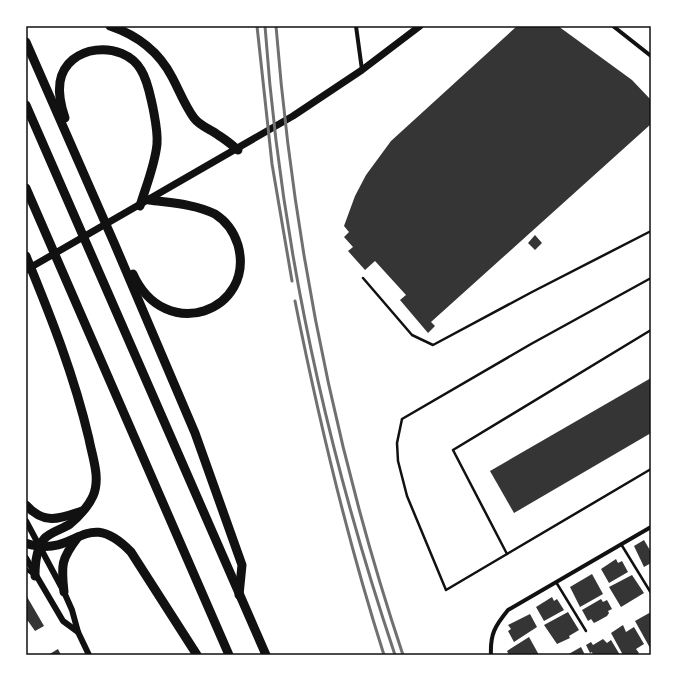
<svg xmlns="http://www.w3.org/2000/svg" width="677" height="681" font-family="Signika,sans-serif">
<rect width="100%" height="100%" fill="#fff"/>
<g fill="#353535">
<path d="M517,26H558L632,80L651,100V124L431,322L435,326L428,333L400,300L406,295L375,261L365,270L348,251L353,247L344,237L349,232L344,226L355,196L366,175L391,141Z"/>
<path d="M535,235L542,243L535,250L528,243Z"/>
<path d="M651,378V433L514,513L490,471Z"/>
<path d="M644,540L651,552V563L644,567L634,546Z"/>
<path d="M616,559L618,563L622,561L628,572L609,583L601,569Z"/>
<path d="M592,574L603,594L580,607L570,587Z"/>
<path d="M632,575L644,593L621,607L609,587Z"/>
<path d="M26,595L44,626L35,631L28,621L26,622Z"/>
<path d="M552,597L554,601L557,599L564,610L544,621L536,607Z"/>
<path d="M601,599L603,602L607,600L612,609L608,611L609,613L607,616L598,621L594,623L591,619L588,621L582,610Z"/>
<path d="M568,612L579,630L569,636L570,638L557,644L544,625Z"/>
<path d="M651,612V647L650,648L635,621Z"/>
<path d="M530,614L537,627L514,642L508,631L511,629L508,625Z"/>
<path d="M623,625L626,632L634,627L644,644L636,649L639,653L636,655H623L611,633Z"/>
<path d="M529,637L539,655H509L507,651Z"/>
<path d="M603,639L607,643L611,640L620,655H593L592,652L590,653L586,645L591,642L593,645Z"/>
<path d="M581,647L585,655H567Z"/>
<path d="M58,649L61,655H48Z"/>
</g>
<g fill="none" stroke-linecap="round" stroke-linejoin="round">
<g stroke="#111" stroke-width="2.5">
<path d="M363,278L412,335L433,345L532,292L651,231"/>
<path d="M651,330L453,450L507,554L651,469"/>
<path d="M621,544L651,593"/>
<path d="M507,554L446,590L407,496L398,461L397,443L402,419L531,344L651,278"/>
<path d="M556,582L586,631"/>
</g>
<g stroke="#111" stroke-width="4">
<path d="M356,26L362,70"/>
<path d="M613,26L651,56"/>
<path d="M26,569L34,575"/>
<path d="M491,655C490,634 495,626 508,610L651,527"/>
</g>
<g stroke="#111" stroke-width="6">
<path d="M26,521L64,592L72,610L78,632L89,655"/>
<path d="M26,558L63,621L78,632"/>
</g>
<path stroke="#111" stroke-width="7" d="M26,270L293,116L362,70L420,26"/>
<g stroke="#111" stroke-width="9">
<path d="M110,26C137,35 159,52 172,77C179,90 185,106 194,118C200,126 210,129 218,135C225,139 232,145 238,150"/>
<path d="M26,42L115,245L195,433L242,565L239,595"/>
<path d="M26,105L266,655"/>
<path d="M65,118C61,106 58,95 60,82C66,44 123,39 141,70C148,81 150,95 153,108C155,119 158,132 157,144C155,165 146,186 140,206"/>
<path d="M26,188L229,655"/>
<path d="M26,256C51,317 74,375 89,439C92,456 101,478 93,496C89,505 79,517 70,524C63,529 50,532 44,539C36,549 35,564 35,576"/>
<path d="M133,274C165,345 256,311 238,245C234,232 226,221 215,214C195,204 171,203 149,200"/>
<path d="M26,505C44,525 59,519 82,511"/>
<path d="M26,543C29,545 33,545 38,546C78,552 88,508 131,552L197,655"/>
<path d="M64,592C61,565 61,559 78,537"/>
</g>
<g stroke="#707070" stroke-width="3">
<path d="M257,26L272,164L292,281"/>
<path d="M265,26C280,240 327,452 395,655"/>
<path d="M276,26C293,240 335,451 403,655"/>
<path d="M295,301C319,421 347,539 384,655"/>
</g>
</g>
<rect width="677" height="681" fill="none" stroke="#ffffff" stroke-width="54"/>
<rect x="27" y="27" width="623" height="627" fill="none" stroke="#111" stroke-width="1.5"/>
</svg>
